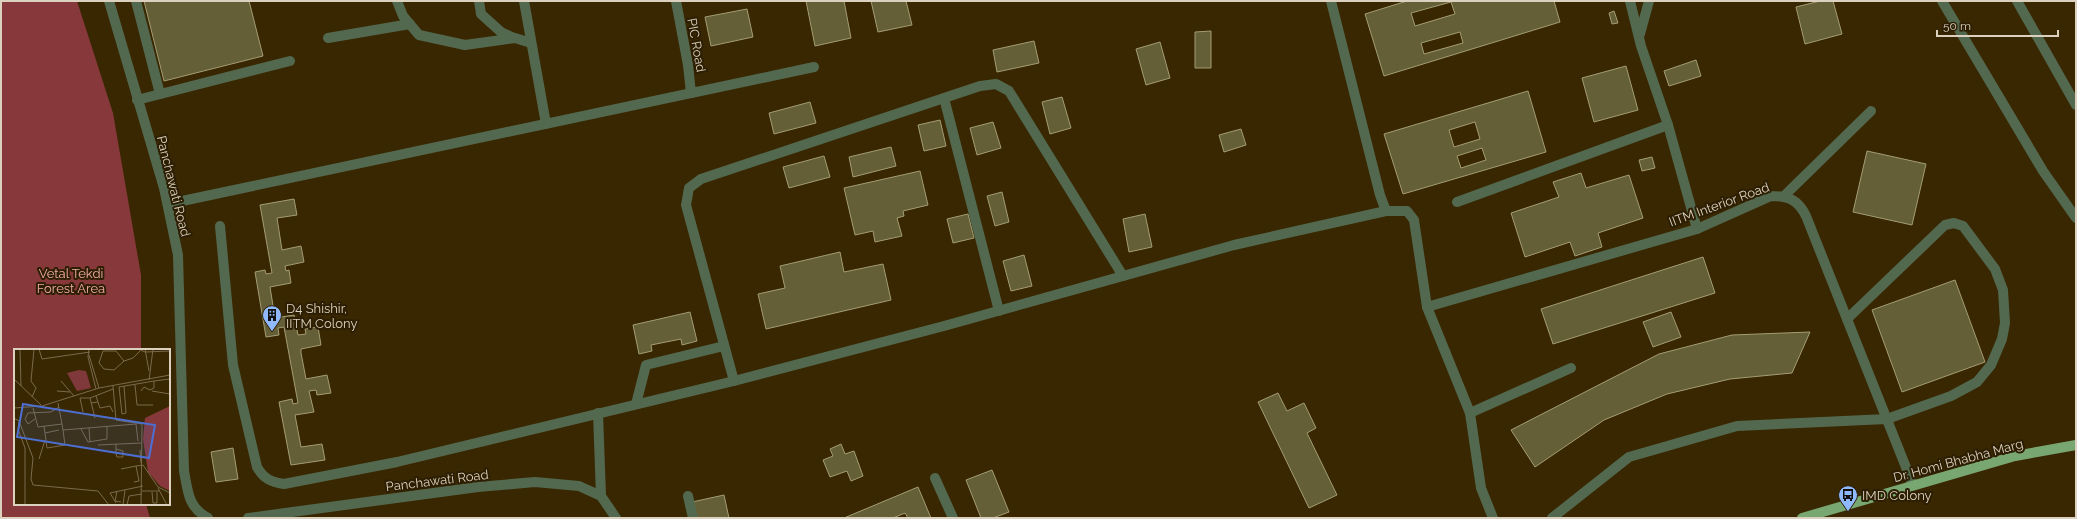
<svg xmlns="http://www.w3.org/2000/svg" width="2077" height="519" font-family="Raleway,sans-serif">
<rect width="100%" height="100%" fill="#392701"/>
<path fill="#87383a" d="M1,1H77L113,113L141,275V350H15V504H146L150,518H1Z"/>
<g fill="#655f38" stroke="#a39d74" fill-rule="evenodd">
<path d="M144,1H249L263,56L164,81Z"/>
<path d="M806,1H844L851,38L815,46Z"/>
<path d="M871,1H906L912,25L878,32Z"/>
<path d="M1407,1H1554L1560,22L1384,76L1365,14ZM1451,2L1455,14L1415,26L1411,13ZM1460,32L1463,43L1424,54L1421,43Z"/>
<path d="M1820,1H1833L1842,34L1805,44L1796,7Z"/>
<path d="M747,9L753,37L711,46L705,17Z"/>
<path d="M1614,11L1618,23L1612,24L1609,13Z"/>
<path d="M1211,31V68H1195V32Z"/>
<path d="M1034,41L1039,63L997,72L993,50Z"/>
<path d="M1160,42L1170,78L1146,85L1136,49Z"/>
<path d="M1696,60L1701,76L1669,86L1664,71Z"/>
<path d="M1626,66L1638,110L1594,122L1582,78Z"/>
<path d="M1528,91L1546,152L1403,194L1384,134ZM1475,122L1480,139L1454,147L1449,130ZM1482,148L1486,160L1461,168L1457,156Z"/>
<path d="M1062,97L1071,128L1050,134L1042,102Z"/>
<path d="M810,102L816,123L774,134L769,113Z"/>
<path d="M940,120L946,146L924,151L918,125Z"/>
<path d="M993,122L1001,148L977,155L970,128Z"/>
<path d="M1241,129L1246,145L1224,152L1219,135Z"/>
<path d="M891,147L896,166L853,177L849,157Z"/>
<path d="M1867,151L1926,164L1912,225L1853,212Z"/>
<path d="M824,156L830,177L789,188L783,167Z"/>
<path d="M1652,157L1655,168L1642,171L1639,160Z"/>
<path d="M920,171L928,205L903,211L904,216L897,218L902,236L875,242L873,231L855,235L844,188Z"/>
<path d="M1581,173L1586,188L1629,175L1643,218L1598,233L1602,247L1575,256L1570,242L1525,257L1511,213L1559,197L1553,182Z"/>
<path d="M1002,192L1009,222L995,226L987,196Z"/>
<path d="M294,199L297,215L277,218L282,250L301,246L304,262L285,266L286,271L289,270L291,283L270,287L275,318L294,315L298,335L306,334L305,329L318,327L321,345L301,349V353L306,379L327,375L331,393L317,395L316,390L309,391L314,412L295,415L301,447L322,444L325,460L291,465L279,402L292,399L293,404L298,403L284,327L278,328L279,335L266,337L255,272L265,270L266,274L272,273L260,205Z"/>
<path d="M968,214L974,238L953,243L947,219Z"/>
<path d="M1145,214L1152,247L1129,252L1123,219Z"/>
<path d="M840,252L844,272L883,264L891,300L766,329L758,294L785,288L780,266Z"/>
<path d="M1024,255L1032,286L1011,291L1003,261Z"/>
<path d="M1703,257L1715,293L1553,344L1541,309Z"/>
<path d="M1955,280L1985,362L1902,392L1872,310Z"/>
<path d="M690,312L697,341L682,345L681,339L651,345L652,351L639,354L633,325Z"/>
<path d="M1671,312L1681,337L1653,347L1643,322Z"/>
<path d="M1810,332L1792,373L1730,379L1667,394L1604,420L1535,467L1511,430L1659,354L1732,335Z"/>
<path d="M1278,393L1287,411L1304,403L1316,428L1307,433L1337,495L1309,508L1258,402Z"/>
<path d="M841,444L845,454L854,451L863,476L851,481L847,471L830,477L823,460L833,456L830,449Z"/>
<path d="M233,448L238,479L216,482L211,452Z"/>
<path d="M992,470L1009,512L993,518H981L966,480Z"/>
<path d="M918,487L931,518H908L905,513L893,518H844Z"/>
<path d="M724,495L729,518H696L692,502Z"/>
</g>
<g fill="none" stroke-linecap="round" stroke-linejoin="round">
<g stroke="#53694f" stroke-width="10">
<path d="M109,1L164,188L178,255L184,471C188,492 188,507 208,518"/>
<path d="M136,1L160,94"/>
<path d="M397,1L403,16L419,35L465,45L515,38L531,43"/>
<path d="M479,1L481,14L501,32L514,38"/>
<path d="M524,1L546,124"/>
<path d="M676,1L688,65L691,93"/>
<path d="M1331,1L1380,195L1386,211"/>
<path d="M1630,1L1641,46L1668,125L1697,229"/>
<path d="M1942,1L2043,171L2076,218"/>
<path d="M2017,1L2076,105"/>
<path d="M1640,34L1649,1"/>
<path d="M328,38L410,24"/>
<path d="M944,98L999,311"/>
<path d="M137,100L290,61"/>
<path d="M1784,196L1871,111"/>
<path d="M1457,202L1668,125"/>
<path d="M168,204L814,67"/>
<path d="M220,226L233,365L257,467C264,479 271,482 284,484L397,462L734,381L944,326L1234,245L1386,211H1407L1414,220L1427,307L1697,229L1771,196C1789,196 1798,200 1806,216L1913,485"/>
<path d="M1427,307L1470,413L1481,488L1493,518"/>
<path d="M734,381L686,205L689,188L701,179L980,86L996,84L1009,91L1123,276"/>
<path d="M636,404L646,365L724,346"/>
<path d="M598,413L601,496"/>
<path d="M1470,413L1571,368"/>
<path d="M935,478L953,518"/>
<path d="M688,496L693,518"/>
<path d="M248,518L478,487L535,482L579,486L601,496L616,518"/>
<path d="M1552,518L1629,457L1737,426L1887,419L1951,396L1977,382L1991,365L2002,339L2005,323L2003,290L1995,269L1963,226L1954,223L1945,225L1847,319"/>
</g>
<path stroke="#79a771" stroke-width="10" d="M1802,518L2015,456L2076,445"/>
</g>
<defs>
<g id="building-pin" transform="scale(1)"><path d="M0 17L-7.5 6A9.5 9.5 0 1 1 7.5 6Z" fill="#90b8fd" stroke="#2c1e03"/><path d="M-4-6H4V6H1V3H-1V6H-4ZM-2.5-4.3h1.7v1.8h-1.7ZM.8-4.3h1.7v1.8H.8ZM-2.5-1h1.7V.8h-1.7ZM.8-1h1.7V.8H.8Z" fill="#111"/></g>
<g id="bus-pin" transform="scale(1)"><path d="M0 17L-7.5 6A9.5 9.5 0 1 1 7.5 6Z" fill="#90b8fd" stroke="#2c1e03"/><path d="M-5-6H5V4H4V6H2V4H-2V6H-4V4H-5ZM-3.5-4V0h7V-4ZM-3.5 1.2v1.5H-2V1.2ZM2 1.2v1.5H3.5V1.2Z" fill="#111"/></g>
</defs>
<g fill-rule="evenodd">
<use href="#building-pin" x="272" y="315"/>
<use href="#bus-pin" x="1848" y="495"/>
</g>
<g text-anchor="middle" stroke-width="4" stroke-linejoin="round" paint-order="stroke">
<g font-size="13" fill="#dcd1be" stroke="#2c1e03">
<text transform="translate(697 45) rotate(80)" y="5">PIC Road</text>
<text transform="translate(174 186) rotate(76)" y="5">Panchawati Road</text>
<text transform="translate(1719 204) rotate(-20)" y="5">IITM Interior Road</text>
<text transform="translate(1958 460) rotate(-15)" y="5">Dr. Homi Bhabha Marg</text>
<text transform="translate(437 480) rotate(-7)" y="5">Panchawati Road</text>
</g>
<g font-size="13" fill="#f3acaa" stroke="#2c1e03">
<text x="71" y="278">Vetal Tekdi<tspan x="71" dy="15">Forest Area</tspan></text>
</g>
<g font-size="13" fill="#dcd1be" stroke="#2c1e03" text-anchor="start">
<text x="286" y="313">D4 Shishir,<tspan x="286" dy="15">IITM Colony</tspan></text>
<text x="1862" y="500">IMD Colony</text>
</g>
</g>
<g transform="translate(14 349)">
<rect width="156" height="156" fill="#392701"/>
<path d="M65,21L72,22L77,39L63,42L53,24Z" fill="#80393a"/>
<path d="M156,57V142L146,137L134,123L129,90L131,69Z" fill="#87383a"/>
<path fill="none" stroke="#7a6b4d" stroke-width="1" d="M6,0L7,37M25,0L28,10L76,3M75,0L74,8L82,40M124,0L131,3L156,2M131,0L135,22M75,6L85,39M110,12L100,21L90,20L85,14L89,2H102L110,12L119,9L126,2M0,30L27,56M135,31L139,0M47,32L60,47M140,32L156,30M121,36L123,56H139M99,37L102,71L128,75L127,156M110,37L112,64L108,65L105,38L140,32V39L136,41L130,38L127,42M43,42L56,43M138,42L156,45M18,48L22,39L17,32L20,0M84,53L86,59L96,57L99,63M44,54L48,75M77,54L84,53L82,47M0,59L28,57L85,39L156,26M19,59L24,78L48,75L49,81L122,75L124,92M69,63L66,49H76M0,69L5,72L19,109L17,130L19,136L84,142L95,156M81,69L76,49L99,40M21,70L14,75L11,70L14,64L37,63L45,58M5,73L4,80L11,99V156M30,77L33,99L51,96L49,81M75,79L76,93M67,80L74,93L93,90V77M31,84L45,81M102,95V105L103,108H109V102L102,100M84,96L127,94M126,101L127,114M25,110L31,91M107,120L122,117M120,133L125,132L122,117L129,116L144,138L156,144M144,139L153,156M103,142L101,152L107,153M128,142H145M138,143L139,154H143V143M102,154L96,144L129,137M109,156L111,141M113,156L115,147L128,145"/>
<path fill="#4d6fd2" fill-opacity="0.15" stroke="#4d6fd2" stroke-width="2" d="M9,55L141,76L135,109L3,88Z"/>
<rect width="156" height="156" fill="none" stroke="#dcd1be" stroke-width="2"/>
</g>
<rect width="2077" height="519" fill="none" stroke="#dcd1be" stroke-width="4"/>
<path d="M1937 30v6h121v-6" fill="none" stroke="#dcd1be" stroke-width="2"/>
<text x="1943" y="30" font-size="12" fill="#dcd1be" stroke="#2c1e03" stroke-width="3" paint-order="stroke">50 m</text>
</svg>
